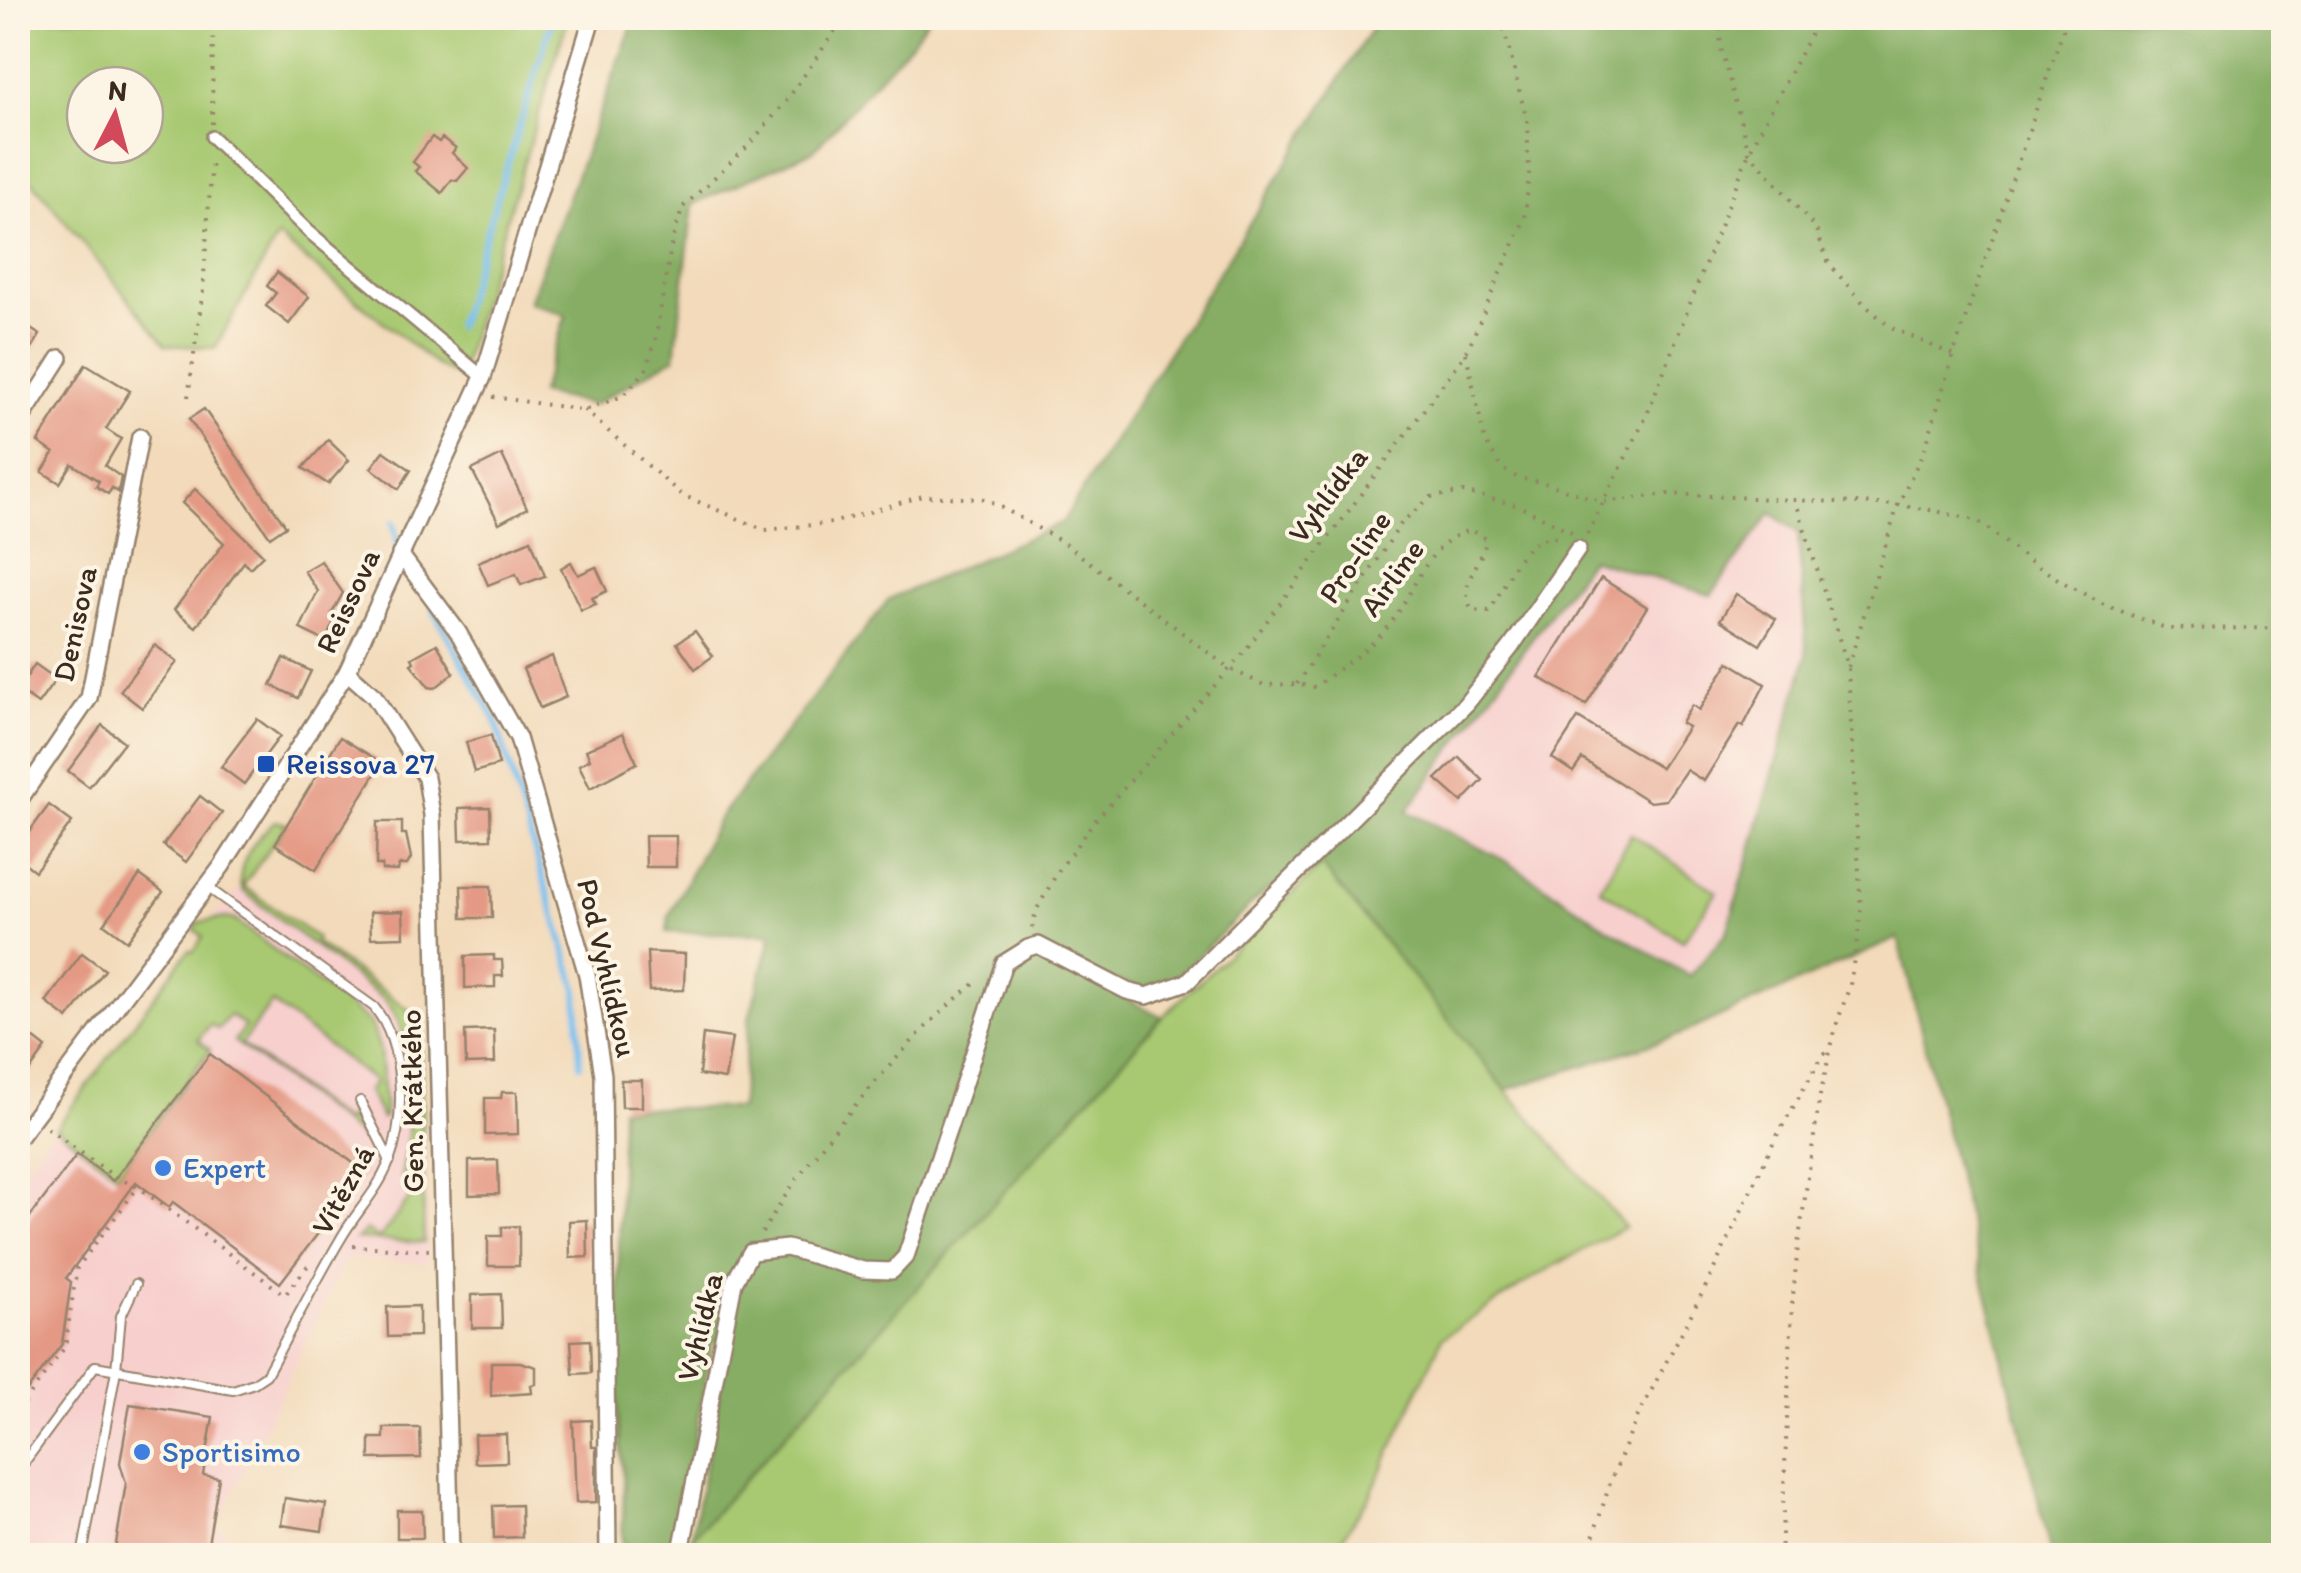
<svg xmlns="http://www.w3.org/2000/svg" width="2301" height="1573" font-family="Itim,sans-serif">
<rect width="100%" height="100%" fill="#fcf5e5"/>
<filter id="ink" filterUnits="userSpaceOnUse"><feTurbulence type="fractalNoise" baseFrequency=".01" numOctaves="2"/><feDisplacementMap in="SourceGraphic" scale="20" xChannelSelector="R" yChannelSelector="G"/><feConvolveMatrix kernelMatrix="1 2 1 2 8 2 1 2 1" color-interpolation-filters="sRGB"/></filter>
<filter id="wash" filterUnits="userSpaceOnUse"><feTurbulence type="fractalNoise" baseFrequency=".0048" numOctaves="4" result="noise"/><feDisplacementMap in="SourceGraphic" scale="40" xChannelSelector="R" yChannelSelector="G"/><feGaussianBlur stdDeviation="2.25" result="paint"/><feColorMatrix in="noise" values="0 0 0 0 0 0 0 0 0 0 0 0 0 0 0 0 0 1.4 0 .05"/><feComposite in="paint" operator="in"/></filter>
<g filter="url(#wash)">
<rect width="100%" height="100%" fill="#f2daba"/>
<g fill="#f7d0ce">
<path d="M1771,513L1798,532L1807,656L1727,932L1690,976L1611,930L1506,861L1406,811L1590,558L1710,595Z"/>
<path d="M243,885L318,938L316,941L416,1014L421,1015L428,1263L346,1259L216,1528L226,1532L220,1555H18V1177L189,950L193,951L211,920Z"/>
</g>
<g fill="#a8c972" stroke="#727a48" stroke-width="2.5" fill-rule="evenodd">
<path d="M18,18H568L459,376L439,367L278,237L215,348L166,345L18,164ZM85,85H145V145H85Z"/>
<path d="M275,821L287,824L243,886L317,938L315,942L415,1014L421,1015L424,1243L357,1239L366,1230L379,1239L416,1190L401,1177C412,1128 419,1043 386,1001L243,891C233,865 257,837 275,821Z"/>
<path d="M1631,834L1717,892L1683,941L1600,889Z"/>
<path d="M1322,865L1506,1090L1625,1227L1536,1276L1442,1338L1370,1496L1331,1555L694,1556L691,1539L1162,1017Z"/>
<path d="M226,918L235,920L371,1023L380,1050L385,1116L382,1119L368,1091L375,1082L272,1003L241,1044L344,1122L354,1111L362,1137L234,1041L245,1026L230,1015L218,1029L210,1024L198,1040L210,1050L117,1174L56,1128L189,950L193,952L203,937L194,929L199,922Z"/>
</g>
<g fill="#86ad64" stroke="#606c41" stroke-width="2.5" fill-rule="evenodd">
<path d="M635,18H928L913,40L813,151L693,204L675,357L593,405L540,393L566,315L529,302Z"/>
<path d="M1378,18H2283V1555H2052L1898,938L1679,1035L1506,1090L1322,866L1266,890L1164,989H1146L1067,968L1162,1017L691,1539L730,1334L712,1343L674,1555H622L624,1488L617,1406L621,1108H740L749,1019L772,934L667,932L669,916L719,818L889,599L1062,523ZM1771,513L1798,532L1807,656L1727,932L1690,976L1611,930L1506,861L1407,811L1590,559L1711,595Z"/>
</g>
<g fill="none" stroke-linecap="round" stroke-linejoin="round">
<g stroke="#79c0f0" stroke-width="6">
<path d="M457,327L553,18"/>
<path d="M393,522L399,551"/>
<path d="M433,610L495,719L577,989L580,1065"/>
</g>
</g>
<g id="blocks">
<g fill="#e49984">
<path d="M432,137L439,142L442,138L456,148L452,153L468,168L457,181L452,180L442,193L415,171L419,167L413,162Z"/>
<path d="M277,272L309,297L289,324L266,306L276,293L267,286Z"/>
<path d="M18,321L40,335L18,371Z"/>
<path d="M86,364L130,391L106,429L121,439L105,466L121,477L118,492L112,488L108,494L96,486L99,481L72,464L60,483L42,472L54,453L38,442Z"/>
<path d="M204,409L286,526L270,537L189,419Z"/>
<path d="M328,440L349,460L328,484L303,468Z"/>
<path d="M384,451L411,470L399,489L371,468Z"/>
<path d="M502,455L527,508L499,523L472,470Z"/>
<path d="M195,489L263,555L250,568L244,562L196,627L174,610L224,543L182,503Z"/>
<path d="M531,540L545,576L521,585L516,574L488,585L478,562Z"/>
<path d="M321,561L343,593L332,613L337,615L325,641L300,629L318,591L304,571Z"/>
<path d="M571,562L578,575L596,567L607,591L592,598L596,604L581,610L561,568Z"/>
<path d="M1601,578L1647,607L1586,705L1539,677Z"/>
<path d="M1736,594L1776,619L1760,645L1720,620Z"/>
<path d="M695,631L713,656L695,669L677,643Z"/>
<path d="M437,644L454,673L435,688L429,687L411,664L414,662L412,658Z"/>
<path d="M155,645L177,662L142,708L120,691Z"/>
<path d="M552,656L566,697L540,708L523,669Z"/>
<path d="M284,658L311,671L298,698L271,685Z"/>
<path d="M1729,662L1765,684L1743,727L1739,725L1704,781L1686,770L1666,800L1650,802L1582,759L1573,772L1552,758L1578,718L1661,768L1688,727L1681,723L1692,705L1699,710Z"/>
<path d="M35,664L56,679L38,704L18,690Z"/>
<path d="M257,719L280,736L244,784L221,767Z"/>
<path d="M102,725L124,742L89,787L68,771Z"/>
<path d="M623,733L637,763L590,788L579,765L590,759L586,750Z"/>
<path d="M491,735L499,765L474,772L466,742Z"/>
<path d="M340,737L382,763L316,870L275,844Z"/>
<path d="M1459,757L1483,780L1462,802L1436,779Z"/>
<path d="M200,796L222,813L186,862L163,845Z"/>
<path d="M49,805L72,822L35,871L18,858V847Z"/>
<path d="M490,807L491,839L460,840L459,808Z"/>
<path d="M377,822H402V834H406L411,858L407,865H399L398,871L382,870V865H376Z"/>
<path d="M645,836H676V867H646Z"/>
<path d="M140,875L163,892L127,941L104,924Z"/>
<path d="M461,886H491L492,918H462Z"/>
<path d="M403,911L404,937L371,938L370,912Z"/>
<path d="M647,952L685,954L684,990L649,991Z"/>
<path d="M82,953L105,970L68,1019L46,1002Z"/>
<path d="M494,955V960H502L503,976H495V987L465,988V956Z"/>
<path d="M494,1030L495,1063L466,1064L465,1031Z"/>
<path d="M24,1031L46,1048L18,1087V1039Z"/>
<path d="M703,1034L732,1038L725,1079L699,1075Z"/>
<path d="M210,1054L365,1172L280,1283L173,1202L169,1207L136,1182L66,1278L71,1282L62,1344L18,1403V1233L77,1154L113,1181Z"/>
<path d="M621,1080H642V1107H622Z"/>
<path d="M502,1092H517L518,1134L485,1135V1098H501Z"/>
<path d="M498,1160L499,1194L469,1195V1161Z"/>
<path d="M587,1220L588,1257L570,1258L569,1221Z"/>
<path d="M519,1226V1266H488V1236H502V1227Z"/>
<path d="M501,1294L502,1328H472V1295Z"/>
<path d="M419,1306V1336L388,1337L387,1307Z"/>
<path d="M590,1340L591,1373L573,1374L571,1341Z"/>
<path d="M491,1362H520L536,1367V1384L531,1385L532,1393L491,1396Z"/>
<path d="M130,1404L213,1417L203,1475L219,1478L206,1556H114L126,1483L120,1463Z"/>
<path d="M591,1420L592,1447H596V1502L576,1503L573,1421Z"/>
<path d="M384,1428H420L421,1458L370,1459V1438H384Z"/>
<path d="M506,1434L507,1462L475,1463L474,1435Z"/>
<path d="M285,1498L326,1504L322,1531L281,1525Z"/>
<path d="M521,1505L522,1537L494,1538L493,1506Z"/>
<path d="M397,1510H422L423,1538H397Z"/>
</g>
</g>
</g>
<g filter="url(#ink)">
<use href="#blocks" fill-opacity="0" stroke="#96826c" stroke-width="2.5"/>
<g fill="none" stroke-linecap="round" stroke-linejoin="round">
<g stroke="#96826c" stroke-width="12">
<g id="service">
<path d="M360,1101L390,1161"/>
<path d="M18,1471L95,1366L233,1390L254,1383L266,1375C291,1330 314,1284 340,1240C355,1213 378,1191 389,1162C406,1117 405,1045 374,1007L207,887"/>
<path d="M82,1556L116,1370L121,1316L136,1284"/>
</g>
</g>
<g stroke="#96826c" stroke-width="16">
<path id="pedestrian" d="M212,137L308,231L483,377"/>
</g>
<g stroke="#96826c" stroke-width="20">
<g id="minor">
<path d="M18,424L60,358"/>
<path d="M400,554L458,632L518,738L587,975L603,1075L608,1556"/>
<path d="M347,672L374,696L426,778L432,815L451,1556"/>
<path d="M18,802L89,698L140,437"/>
<path d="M18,1138L222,866L347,672L483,377L592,18"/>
<path d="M257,1550L299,1556"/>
<path d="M680,1556L734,1282L751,1252L787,1248L863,1270L892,1271L906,1256L1004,963L1028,948L1038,945L1127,991L1147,996L1187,982L1466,704L1511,647L1578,549"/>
</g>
</g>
<g stroke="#96826c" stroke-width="4" stroke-dasharray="2.5 8" stroke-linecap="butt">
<path d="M1719,18L1721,49L1749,152L1816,229L1829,264L1865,305L1890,327L1953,355"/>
<path d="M212,124L213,18"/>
<path d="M1466,353L1485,441L1501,468L1518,478L1542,482L1603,502L1668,494L1898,505L1936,511L1978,521L2025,558L2061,581L2102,604L2168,629L2284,628"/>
<path d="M188,397L203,290L212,158"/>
<path d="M493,397L584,410L623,396L646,370L655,341L672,241L683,207L748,146L787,100L844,18"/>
<path d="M584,410L682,495L765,530L832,523L923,496L987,499L1064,543L1230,669L1264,685L1297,684L1315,687C1338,668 1368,651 1387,628C1415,594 1424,544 1470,530L1486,539C1483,566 1456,581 1472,610L1489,611C1509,584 1519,530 1563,538"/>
<path d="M1587,534L1646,417L1749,152L1810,35L1813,18"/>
<path d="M1848,667L1898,505L1926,446L1953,355L2067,18"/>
<path d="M1297,684L1402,522L1431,497L1464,492L1519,506L1572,532"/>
<path d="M1032,928L1036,911L1057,873L1092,824L1241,656L1466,353L1525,218L1529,172L1527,121L1501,18"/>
<path d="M47,1128L115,1177L138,1187L285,1295L309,1264"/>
<path d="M762,1233C795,1176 836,1127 879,1078C910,1043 942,1007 980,980"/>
<path d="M353,1246L429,1250"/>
<path d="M18,1411L65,1347L77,1268L138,1187"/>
<path d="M1587,1556L1611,1480L1638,1416L1707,1284L1775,1139L1823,1055L1831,1048"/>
<path d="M1781,1556L1792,1306L1798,1245L1820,1095L1836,1026L1850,985L1861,912L1848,667L1796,502"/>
</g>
<use href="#service" stroke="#fff" stroke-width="8"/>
<use href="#pedestrian" stroke="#fff" stroke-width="11"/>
<use href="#minor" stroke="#fff" stroke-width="15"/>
</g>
</g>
<rect fill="#1a4fb4" stroke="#fcf5e5" stroke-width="4" x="256" y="754" width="20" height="20" rx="5"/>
<g fill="#3f7fe0" stroke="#fcf5e5" stroke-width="4">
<circle cx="163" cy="1168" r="10"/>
<circle cx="142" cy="1452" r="10"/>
</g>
<g text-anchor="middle" stroke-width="8" stroke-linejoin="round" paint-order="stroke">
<g font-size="30" fill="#3b2a1e" stroke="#fcf5e5">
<text transform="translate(1328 495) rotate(-53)" y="10">Vyhlídka</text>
<text transform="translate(1355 557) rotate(-56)" y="10">Pro-line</text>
<text transform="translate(1392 578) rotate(-54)" y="10">Airline</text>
<text transform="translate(348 601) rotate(-65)" y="10">Reissova</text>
<text transform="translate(75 624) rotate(-78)" y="10">Denisova</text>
<text transform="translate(607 968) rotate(77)" y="10">Pod Vyhlídkou</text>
<text transform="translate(412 1101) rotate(-91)" y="10">Gen. Krátkého</text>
<text transform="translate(343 1190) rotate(-61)" y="10">Vítězná</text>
<text transform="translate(700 1327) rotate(-76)" y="10">Vyhlídka</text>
</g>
<g font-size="30" fill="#164399" stroke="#fcf5e5" text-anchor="start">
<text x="286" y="774">Reissova 27</text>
</g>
<g font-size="30" fill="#366cbe" stroke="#fcf5e5" text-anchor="start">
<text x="183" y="1178">Expert</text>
<text x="162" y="1462">Sportisimo</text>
</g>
</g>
<rect width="2301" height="1573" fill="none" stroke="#fcf5e5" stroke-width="60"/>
<g transform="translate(115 115) rotate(6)"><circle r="48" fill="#fcf5e5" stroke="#afa495" stroke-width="2.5"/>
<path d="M0-8L18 38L0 25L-18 38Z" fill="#d1495b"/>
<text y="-15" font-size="28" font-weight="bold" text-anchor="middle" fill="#3b2a1e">N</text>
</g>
</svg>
